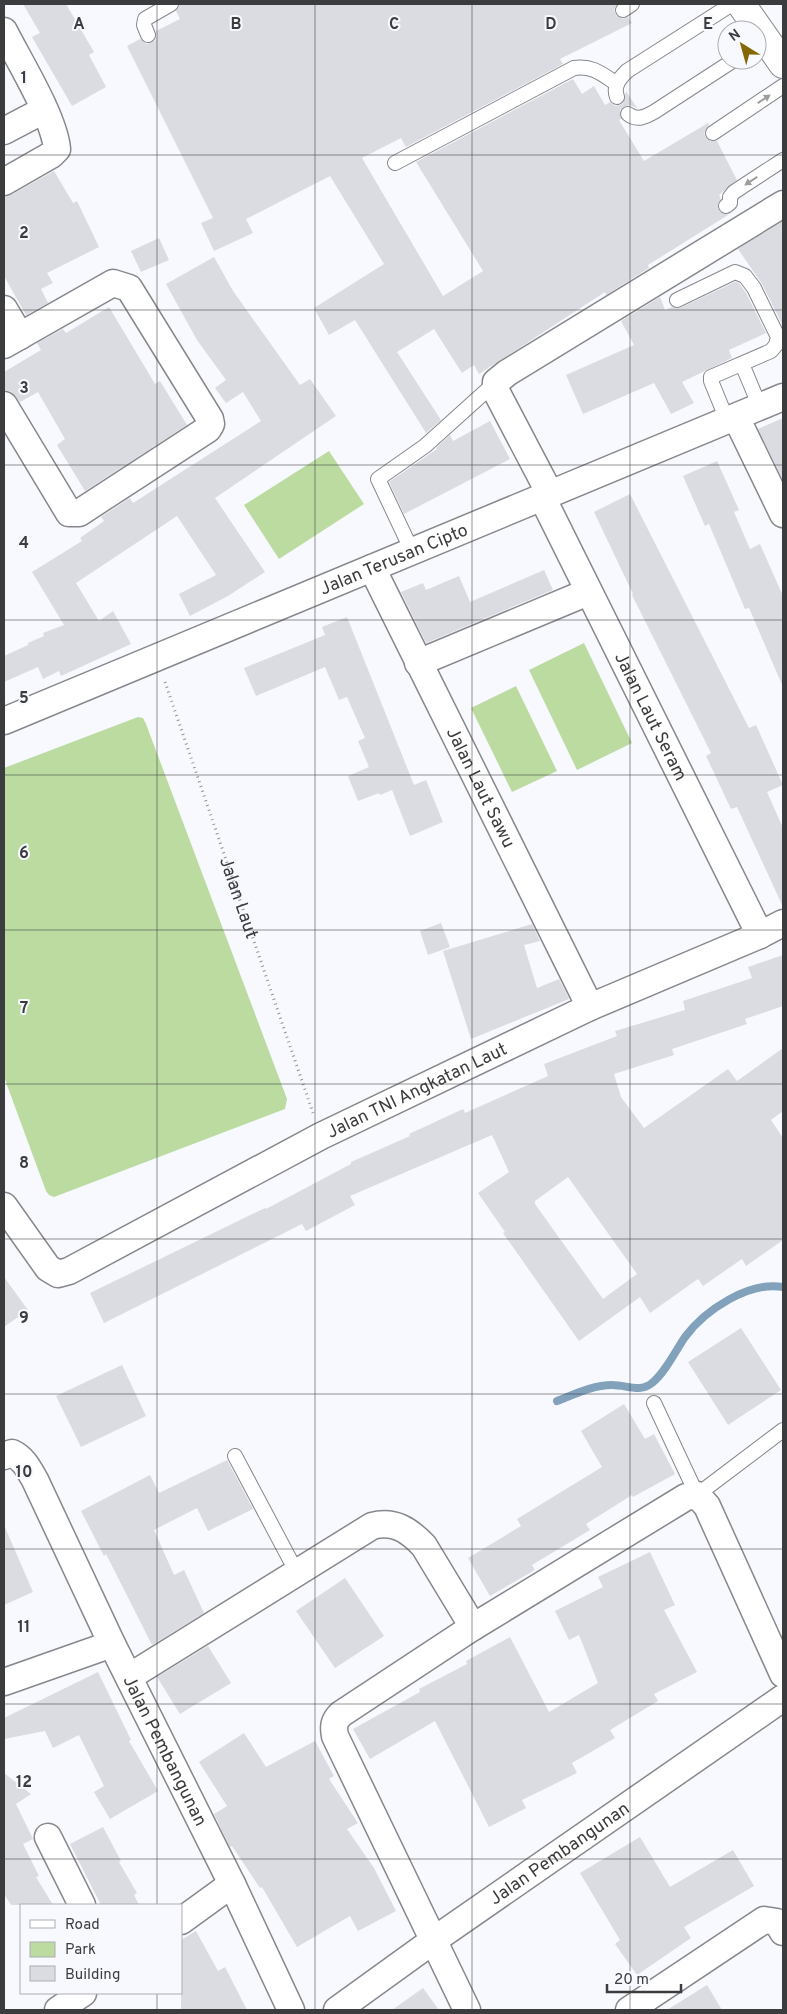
<svg xmlns="http://www.w3.org/2000/svg" width="787" height="2014" font-family="Overpass,sans-serif">
<rect width="100%" height="100%" fill="#f7f9fe"/>
<g fill="#bbdba0">
<path d="M329,451L364,504L279,559L244,505Z"/>
<path d="M584,643L632,743L577,770L529,670Z"/>
<path d="M516,686L557,771L512,792L471,708Z"/>
<path d="M138,717L143,718L146,724L287,1099L285,1109L54,1197L49,1195L46,1191L4,1077V768Z"/>
</g>
<g fill="none" stroke-linecap="round" stroke-linejoin="round">
<path stroke="#82a2bc" stroke-width="8" d="M557,1401C575,1394 593,1385 612,1385C627,1385 640,1393 652,1383C665,1373 676,1350 685,1337C705,1310 749,1281 783,1287"/>
</g>
<g fill="#dbdce1" fill-rule="evenodd">
<path d="M23,4H66L94,52L89,55L106,87L72,106L32,37L40,33Z"/>
<path d="M180,4H617L614,10L616,15L623,19L628,17L632,23L560,59L563,64L406,147L401,138L362,158L443,296L483,271L416,162L573,79L582,94L594,86L605,105L610,102L615,106L623,104L626,91L637,108L629,105L624,107L620,110L621,119L619,120L644,161L708,123L709,125L704,133L706,137L710,141H717L737,180L719,195L721,199L718,203L719,211L728,215L648,265L649,268L606,295L605,292L479,374L474,365L462,373L434,329L397,352L441,420L426,433L355,320L329,335L314,308L384,264L330,176L246,219L253,233L214,251L201,223L213,218L127,46L140,39L147,44L155,41L157,36L156,31L180,19L176,11Z"/>
<path d="M54,171L73,203L77,201L99,247L47,273L53,283L41,289L48,303L26,315L4,276V197L11,195Z"/>
<path d="M783,221V326L762,284L738,249Z"/>
<path d="M159,238L169,260L141,272L131,251Z"/>
<path d="M214,257L233,291L300,385L310,379L336,416L215,498L265,572L228,596L190,616L179,594L216,575L177,516L76,583L99,621L113,611L131,644L61,676L59,671L43,679L38,667L4,682V656L28,645V643L44,636L43,633L64,625L32,572L82,541L80,538L104,521L101,517L130,498L133,503L261,421L243,392L226,403L215,388L226,380L197,340L166,284Z"/>
<path d="M735,282L739,283L746,293L766,333L729,350L732,358L682,382L694,403L671,414L654,383L583,414L566,375L634,345L621,321L660,297L665,310L672,307L680,308Z"/>
<path d="M109,307L155,384L160,381L187,425L85,491L57,445L65,439L38,392L20,402L12,392L4,390V372L41,350L37,343L63,329L66,333Z"/>
<path d="M783,418V480L758,429Z"/>
<path d="M490,421L510,459L404,514L389,482L437,449L436,448L450,435L453,441Z"/>
<path d="M717,461L739,510L734,512L750,549L760,544L783,596V687L749,608L745,609L709,524L705,526L683,476Z"/>
<path d="M630,494L749,728L756,725L783,785L767,792L783,828V907L737,807L731,809L706,756L711,753L632,595L633,594L594,512Z"/>
<path d="M544,570L553,590L426,643L401,592L423,583L426,590L459,576L470,602Z"/>
<path d="M347,617L414,785L426,780L443,822L410,836L392,790L380,795L379,793L358,801L348,776L369,767L358,741L365,738L347,697L339,700L325,667L256,696L244,668L325,635L322,627Z"/>
<path d="M441,923L450,947L428,955L420,931Z"/>
<path d="M532,924L540,941L524,945L537,988L559,979L569,999L471,1039L443,951Z"/>
<path d="M783,955V1006L745,1019L747,1024L672,1049L674,1055L614,1074L621,1097L644,1128L728,1069L737,1081L783,1048V1111L771,1120L783,1138V1240L746,1266L742,1259L703,1286L698,1279L650,1313L640,1297L579,1341L503,1233L505,1232L478,1193L509,1172L492,1135L350,1196L355,1205L306,1231L302,1224L104,1323L90,1293L265,1208L266,1209L351,1164V1162L410,1136L409,1134L463,1109L465,1113L548,1076L544,1064L617,1036L615,1031L685,1010L683,1001L752,978L748,967ZM568,1177L637,1274L603,1299L535,1204V1201Z"/>
<path d="M4,1277L28,1310L4,1327Z"/>
<path d="M741,1328L781,1390L728,1425L688,1362Z"/>
<path d="M122,1365L146,1416L81,1447L56,1396Z"/>
<path d="M624,1404L645,1439L654,1434L675,1474L633,1497L632,1495L586,1524L590,1530L532,1565L535,1570L490,1596L468,1558L521,1526L517,1519L602,1467L581,1431Z"/>
<path d="M227,1460L253,1509L208,1531L197,1508L154,1530L174,1575L184,1570L204,1613L152,1645L106,1554L104,1556L81,1511L150,1475L159,1493Z"/>
<path d="M4,1525L33,1592L4,1605Z"/>
<path d="M650,1552L675,1605L664,1610L697,1672L654,1694L658,1701L610,1730L615,1738L572,1763L577,1773L522,1800L526,1808L489,1827L435,1721L370,1759L353,1729L420,1692L419,1689L467,1664L466,1661L510,1637L549,1712L598,1683L579,1635L569,1640L555,1611L603,1587L598,1577Z"/>
<path d="M345,1578L384,1636L335,1668L296,1611Z"/>
<path d="M208,1646L231,1683L180,1714L157,1677Z"/>
<path d="M98,1672L131,1740L129,1741L158,1791L110,1819L94,1792L104,1786L79,1735L53,1748L45,1731L4,1739V1718Z"/>
<path d="M244,1733L266,1767L315,1741L334,1776L329,1779L358,1823L347,1829L374,1868L396,1911L358,1931L350,1916L297,1947L262,1887L260,1888L232,1846L230,1847L229,1845L214,1814L227,1806L199,1762Z"/>
<path d="M4,1773L31,1794L16,1804L33,1839L23,1844L39,1876L36,1877L53,1905H11L4,1894Z"/>
<path d="M103,1827L121,1861L119,1862L137,1893L134,1895L139,1905H101L70,1844Z"/>
<path d="M640,1837L670,1887L733,1850L754,1886L684,1927L691,1938L637,1975L615,1944L620,1940L580,1873Z"/>
<path d="M196,1931L218,1971L225,1967L247,2010H181V1940Z"/>
<path d="M707,1985L722,2010H667Z"/>
<path d="M423,1988L439,2010H392Z"/>
</g>
<g fill="none" stroke-linecap="round" stroke-linejoin="round">
<g stroke="#87888d" stroke-width="16">
<g id="lane">
<path d="M623,10L632,4"/>
<path d="M148,35L144,25L145,19L171,4"/>
<path d="M617,97C613,86 619,79 627,71L732,4"/>
<path d="M628,114C637,121 645,117 654,112L734,60"/>
<path d="M713,133L783,86"/>
<path d="M395,163L574,68C592,65 602,74 617,84"/>
<path d="M726,206L730,203V197L734,192L783,160"/>
<path d="M677,300L735,272L745,276L754,288L778,337L776,345L771,351L711,377V381L727,420"/>
<path d="M742,364L760,407"/>
<path d="M412,551L378,479L425,446L496,382"/>
<path d="M654,1403L697,1495L783,1430"/>
<path d="M235,1456L296,1571"/>
</g>
</g>
<g stroke="#87888d" stroke-width="29">
<g id="street">
<path d="M4,31C19,61 54,117 57,149L51,155L4,182"/>
<path d="M4,131L44,110"/>
<path d="M4,309L20,336"/>
<path d="M4,345L113,283L129,288L210,419L211,424L208,429L79,513H69L4,405"/>
<path d="M736,417L783,514"/>
<path d="M550,494L496,391V382L507,373L783,204"/>
<path id="s2" d="M542,497L760,935"/>
<path id="s3" d="M372,568L590,1007"/>
<path d="M418,663L588,592"/>
<path id="s4" d="M4,721L783,397"/>
<path id="s5" d="M4,1206L48,1268L58,1274L69,1271L321,1136L590,1007L760,935L783,923"/>
<path id="s6" d="M4,1456L12,1453C24,1459 28,1468 35,1480L112,1644L232,1884L291,2010"/>
<path d="M129,1677L372,1526C394,1520 409,1530 424,1546L473,1627"/>
<path d="M4,1682L112,1644"/>
<path d="M48,1837L82,1905"/>
<path d="M181,1921L232,1884"/>
<path d="M58,2010L83,1993"/>
<path id="s7" d="M337,2010L434,1940L783,1698"/>
<path d="M467,2010L335,1736C333,1726 334,1721 341,1714L473,1627L686,1497L697,1495L707,1506L783,1674"/>
<path d="M629,2010L764,1920L777,1922L783,1932"/>
</g>
</g>
<g stroke="#87888d" stroke-width="30">
<path id="secondary" d="M741,4L783,64"/>
</g>
<path stroke="#919395" stroke-width="3" stroke-dasharray="1 4" stroke-linecap="butt" id="s1" d="M165,682L313,1113"/>
<use href="#lane" stroke="#fff" stroke-width="14"/>
<use href="#street" stroke="#fff" stroke-width="26"/>
<use href="#secondary" stroke="#fff" stroke-width="28"/>
</g>
<defs><path id="oneway-solid" d="M-6-.8H1V-3.2L6.5 0L1 3.2V.8H-6Z" transform="scale(1.25)"/></defs>
<g fill="#9d9e9e">
<use href="#oneway-solid" transform="translate(764 99) rotate(-33)"/>
<use href="#oneway-solid" transform="translate(751 181) rotate(147)"/>
</g>
<path fill="none" stroke="#3b3c3d" stroke-width="1" stroke-opacity="0.55" d="M157,4V1905M315,4V2010M472,4V2010M630,4V2010M4,155H783M4,310H783M4,465H783M4,620H783M4,775H783M4,930H783M4,1084H783M4,1239H783M4,1394H783M4,1549H783M4,1704H783M4,1859H783M157,1993V2010"/>
<g text-anchor="middle" stroke-width="4" stroke-linejoin="round" paint-order="stroke">
<g font-size="18" fill="#3b3c3d" stroke="#f7f9fe">
<text dy="6" stroke="none"><textPath href="#s4" startOffset="422">Jalan Terusan Cipto</textPath></text>
<text dy="6" stroke="none"><textPath href="#s2" startOffset="245">Jalan Laut Seram</textPath></text>
<text dy="6" stroke="none"><textPath href="#s3" startOffset="245">Jalan Laut Sawu</textPath></text>
<text dy="6" stroke="none"><textPath href="#s1" startOffset="228">Jalan Laut</textPath></text>
<text dy="6" stroke="none"><textPath href="#s5" startOffset="491">Jalan TNI Angkatan Laut</textPath></text>
<text dy="6" stroke="none"><textPath href="#s6" startOffset="345">Jalan Pembangunan</textPath></text>
<text dy="6" stroke="none"><textPath href="#s7" startOffset="272">Jalan Pembangunan</textPath></text>
</g>
</g>
<g font-size="16" text-anchor="middle" font-weight="bold" fill="#3b3c3d" stroke="#f7f9fe" stroke-width="4" stroke-linejoin="round" paint-order="stroke">
<text x="79" y="29">A</text>
<text x="236" y="29">B</text>
<text x="394" y="29">C</text>
<text x="551" y="29">D</text>
<text x="708" y="29">E</text>
<text x="24" y="83">1</text>
<text x="24" y="238">2</text>
<text x="24" y="393">3</text>
<text x="24" y="548">4</text>
<text x="24" y="703">5</text>
<text x="24" y="858">6</text>
<text x="24" y="1013">7</text>
<text x="24" y="1168">8</text>
<text x="24" y="1323">9</text>
<text x="24" y="1477">10</text>
<text x="24" y="1632">11</text>
<text x="24" y="1787">12</text>
</g>
<rect width="787" height="2014" fill="none" stroke="#3b3c3d" stroke-width="10"/>
<rect x="20" y="1904" width="162" height="90" fill="#f7f9fe" stroke="#acadb1"/>
<rect x="30" y="1920" width="25" height="8" fill="#ffffff" stroke="#acadb1"/>
<text x="65" y="1929" font-size="15" fill="#3b3c3d">Road</text>
<rect x="30" y="1942" width="25" height="15" fill="#bbdba0" stroke="#acadb1"/>
<text x="65" y="1954" font-size="15" fill="#3b3c3d">Park</text>
<rect x="30" y="1966" width="25" height="15" fill="#dbdce1" stroke="#acadb1"/>
<text x="65" y="1979" font-size="15" fill="#3b3c3d">Building</text>
<g transform="translate(742 45) rotate(323)"><circle r="24" fill="#f7f9fe" stroke="#acadb1"/>
<path d="M0-4L9 19L0 12L-9 19Z" fill="#846801"/>
<text y="-8" font-size="14" font-weight="bold" text-anchor="middle" fill="#3b3c3d">N</text>
</g>
<path d="M607 1984v8h74v-8" fill="none" stroke="#3b3c3d" stroke-width="2.5"/>
<text x="614" y="1984" font-size="15" fill="#3b3c3d" stroke="#f7f9fe" stroke-width="4" paint-order="stroke">20 m</text>
</svg>
